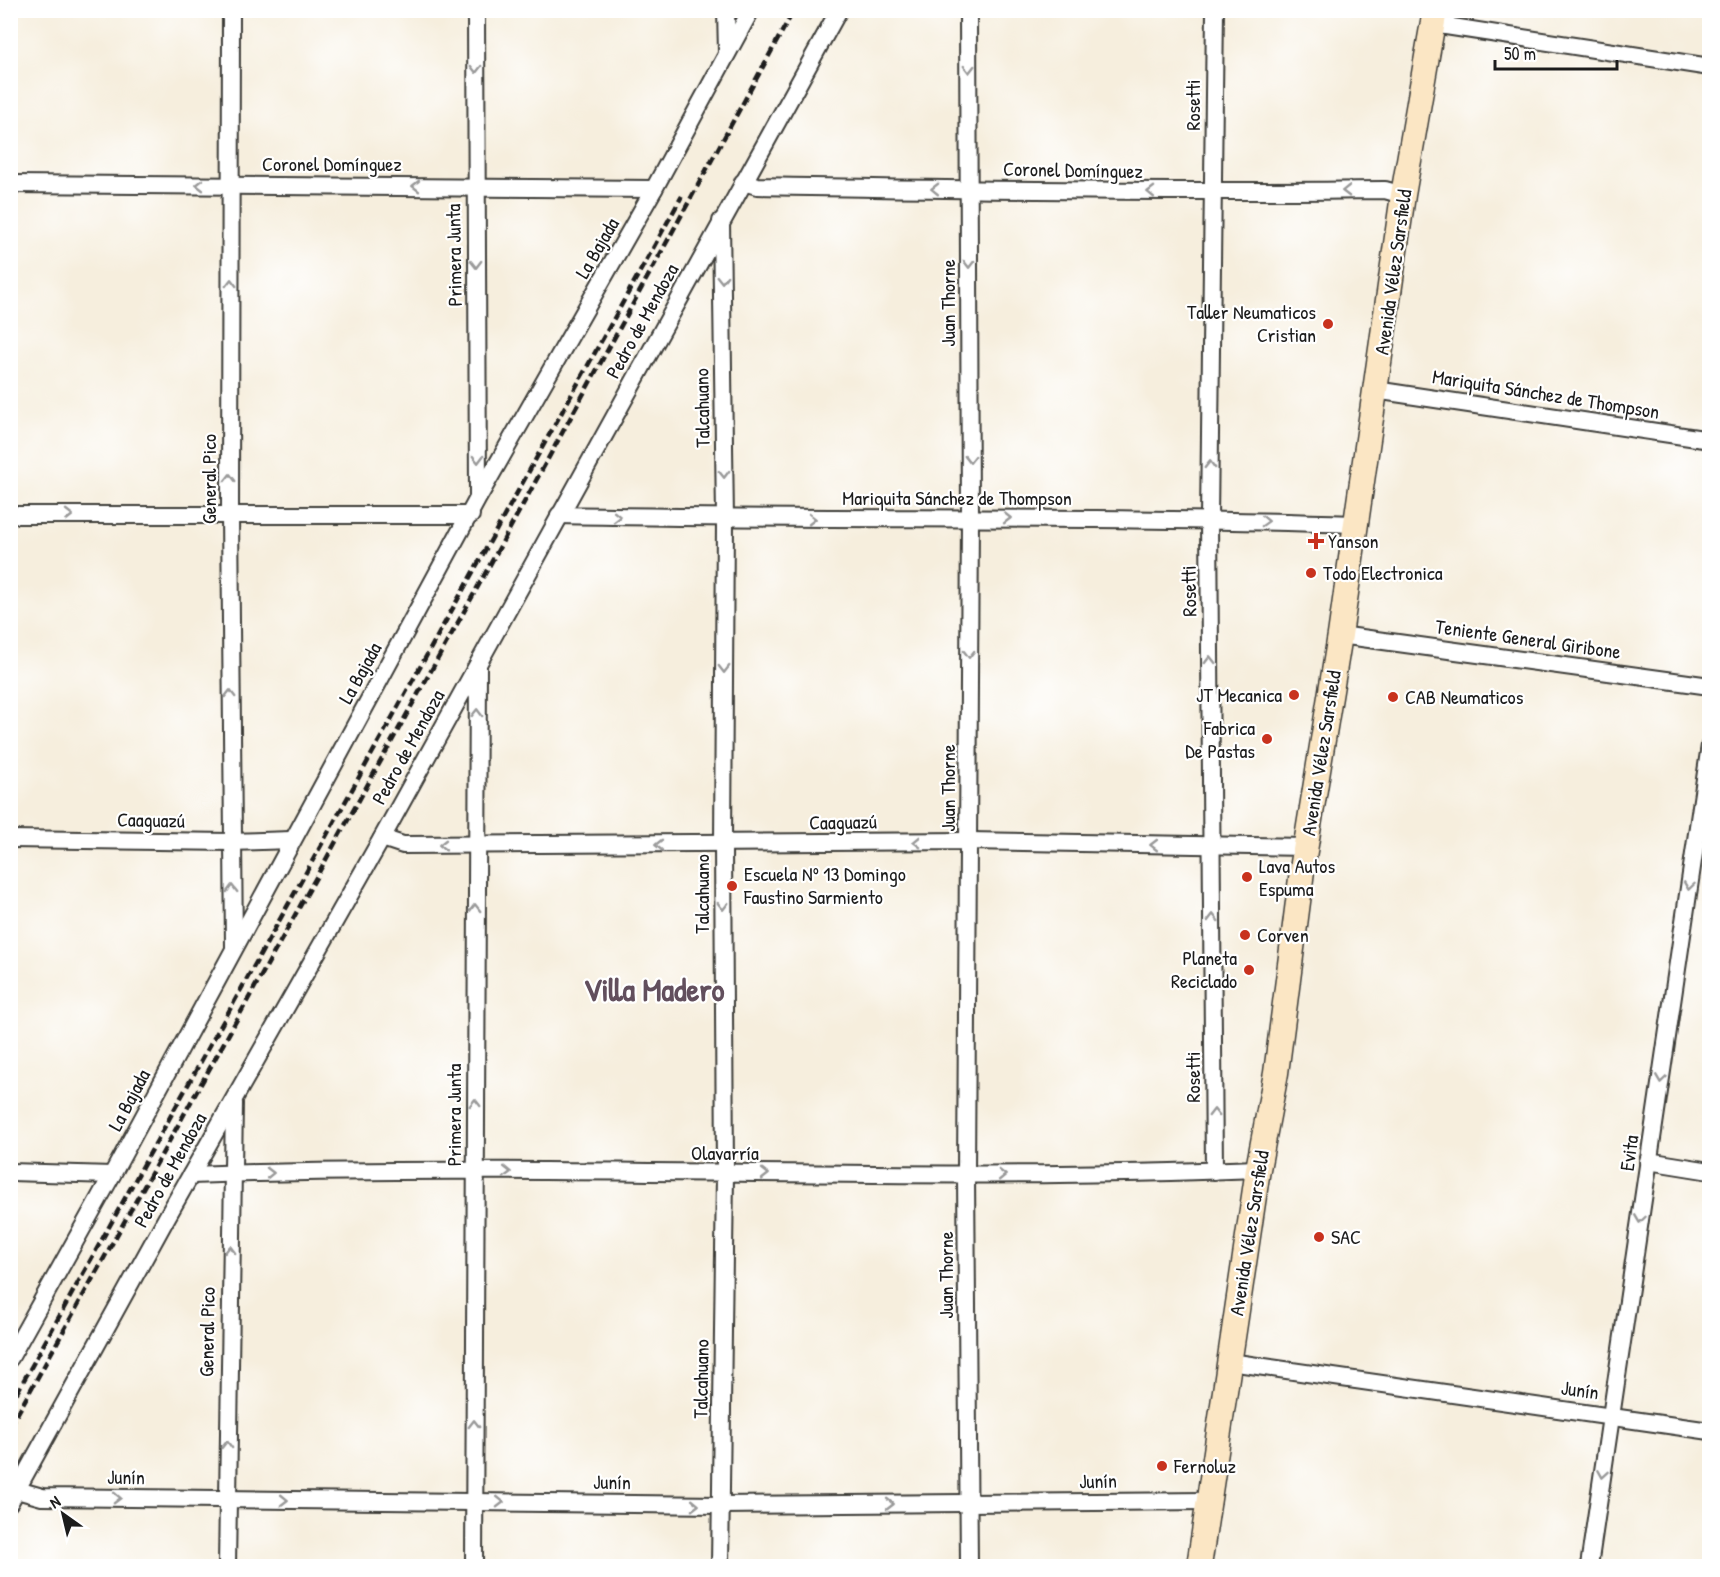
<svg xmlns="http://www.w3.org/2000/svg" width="1720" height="1577" font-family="'Patrick Hand',sans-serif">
<rect width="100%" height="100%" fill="#fff"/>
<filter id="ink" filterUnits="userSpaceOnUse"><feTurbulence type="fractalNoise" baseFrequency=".0167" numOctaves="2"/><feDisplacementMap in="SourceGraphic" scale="12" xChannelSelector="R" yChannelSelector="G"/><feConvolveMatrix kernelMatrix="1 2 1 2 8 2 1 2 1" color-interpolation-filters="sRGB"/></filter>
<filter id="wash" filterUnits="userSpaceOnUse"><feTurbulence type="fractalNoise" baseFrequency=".008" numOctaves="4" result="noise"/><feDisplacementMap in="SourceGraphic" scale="24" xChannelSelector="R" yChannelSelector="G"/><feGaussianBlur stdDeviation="1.35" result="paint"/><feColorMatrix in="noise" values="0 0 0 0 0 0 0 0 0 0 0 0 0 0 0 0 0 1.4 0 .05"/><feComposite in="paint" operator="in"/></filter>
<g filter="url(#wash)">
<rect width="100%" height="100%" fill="#f6eedd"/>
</g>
<g filter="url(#ink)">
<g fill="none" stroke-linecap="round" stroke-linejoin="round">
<g stroke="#3d3c39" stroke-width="20">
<g id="street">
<path d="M231,10L230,514L234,947"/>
<path d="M476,10L478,496"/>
<path d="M726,10L727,53"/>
<path d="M968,10L970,518L966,1175L969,1566"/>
<path d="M1433,24L1710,67"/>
<path d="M743,182L757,186C967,190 1176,193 1385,190L1403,195"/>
<path d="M10,184L654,189"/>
<path d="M1375,390L1710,440"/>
<path d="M10,515H471"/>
<path d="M559,515C824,521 1090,515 1355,524"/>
<path d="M1340,635L1710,686"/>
<path d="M382,838L403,845L969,841L1306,847"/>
<path d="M10,839L231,842L291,840"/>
<path d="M1648,1161L1710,1171"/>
<path d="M1214,1171L1209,519L1215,10"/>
<path d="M10,1172L112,1175"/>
<path d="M191,1175C546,1162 903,1184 1258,1169"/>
<path d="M10,1358L112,1175L478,498L654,189L751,10"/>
<path d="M1230,1362L1710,1431"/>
<path d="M17,1490L42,1497L721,1505L1208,1501"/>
<path d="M10,1502L167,1217L382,838L839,10"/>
<path d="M227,1566L234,1103"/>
<path d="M474,1566L478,667"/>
<path d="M720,1566L725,1174L723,844L725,519L721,221"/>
<path d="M1589,1566L1710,745"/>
</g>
</g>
<g stroke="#3d3c39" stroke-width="27">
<path id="secondary" d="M1199,1566L1258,1169L1276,1073L1303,863L1340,635L1403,195L1435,10"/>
</g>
<use href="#street" stroke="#fff" stroke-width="16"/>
<use href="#secondary" stroke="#fbe6c4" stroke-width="24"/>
<g stroke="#1c1c1c" stroke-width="4.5" stroke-dasharray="9 4.5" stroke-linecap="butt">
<path d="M10,1405L682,196"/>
<path d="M10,1427L481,581L794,10"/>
</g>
</g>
<defs><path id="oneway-chevron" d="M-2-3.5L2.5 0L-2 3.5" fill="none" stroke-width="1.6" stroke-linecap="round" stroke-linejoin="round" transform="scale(1.5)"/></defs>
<g stroke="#999">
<use href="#oneway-chevron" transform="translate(476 69) rotate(90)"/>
<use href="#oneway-chevron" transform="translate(969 69) rotate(90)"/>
<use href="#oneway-chevron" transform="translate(200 185) rotate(-180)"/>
<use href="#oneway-chevron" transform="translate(416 186) rotate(-180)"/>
<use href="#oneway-chevron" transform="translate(935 189) rotate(-179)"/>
<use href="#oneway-chevron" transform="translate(1346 191) rotate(179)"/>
<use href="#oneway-chevron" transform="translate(1151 192) rotate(-179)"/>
<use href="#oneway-chevron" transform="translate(476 264) rotate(89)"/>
<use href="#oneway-chevron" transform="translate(969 264) rotate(90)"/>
<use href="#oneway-chevron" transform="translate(722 279) rotate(89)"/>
<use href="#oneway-chevron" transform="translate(231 283) rotate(-90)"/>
<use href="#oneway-chevron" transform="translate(478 459) rotate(89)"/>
<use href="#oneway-chevron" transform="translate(970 459) rotate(90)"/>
<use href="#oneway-chevron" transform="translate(1210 465) rotate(-89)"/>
<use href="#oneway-chevron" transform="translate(724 474) rotate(89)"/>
<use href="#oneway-chevron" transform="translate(230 478) rotate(-90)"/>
<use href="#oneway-chevron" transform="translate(69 515)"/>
<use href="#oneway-chevron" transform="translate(617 517) rotate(1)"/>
<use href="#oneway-chevron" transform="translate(1007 518)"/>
<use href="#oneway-chevron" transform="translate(812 519)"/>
<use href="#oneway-chevron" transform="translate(1265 521) rotate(2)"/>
<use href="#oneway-chevron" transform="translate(969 654) rotate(90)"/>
<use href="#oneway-chevron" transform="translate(1210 660) rotate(-91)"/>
<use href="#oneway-chevron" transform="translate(724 669) rotate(90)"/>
<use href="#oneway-chevron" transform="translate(230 694) rotate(-90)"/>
<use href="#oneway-chevron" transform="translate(477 713) rotate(-89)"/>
<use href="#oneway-chevron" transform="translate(917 842) rotate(179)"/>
<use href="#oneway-chevron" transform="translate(443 845) rotate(-180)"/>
<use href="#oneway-chevron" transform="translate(659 845) rotate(180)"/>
<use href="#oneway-chevron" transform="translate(1154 845) rotate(-179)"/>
<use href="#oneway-chevron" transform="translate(1689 886) rotate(98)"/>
<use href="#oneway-chevron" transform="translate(232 889) rotate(-91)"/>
<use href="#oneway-chevron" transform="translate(723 906) rotate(90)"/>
<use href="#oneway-chevron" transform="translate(475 908) rotate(-90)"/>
<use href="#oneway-chevron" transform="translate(1213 918) rotate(-90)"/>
<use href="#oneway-chevron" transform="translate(1661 1079) rotate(98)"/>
<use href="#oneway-chevron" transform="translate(475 1103) rotate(-90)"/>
<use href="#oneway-chevron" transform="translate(1214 1113) rotate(-90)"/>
<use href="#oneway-chevron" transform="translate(507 1172) rotate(1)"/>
<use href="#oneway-chevron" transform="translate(270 1173) rotate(-1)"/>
<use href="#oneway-chevron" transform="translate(765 1174)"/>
<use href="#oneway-chevron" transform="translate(1002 1175) rotate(-1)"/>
<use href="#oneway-chevron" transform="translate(1640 1219) rotate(98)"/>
<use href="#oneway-chevron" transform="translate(230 1250) rotate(-89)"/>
<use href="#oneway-chevron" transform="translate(474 1424) rotate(-90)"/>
<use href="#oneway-chevron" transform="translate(227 1445) rotate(-89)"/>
<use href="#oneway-chevron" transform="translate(1603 1474) rotate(99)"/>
<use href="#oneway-chevron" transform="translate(117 1498) rotate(1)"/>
<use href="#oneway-chevron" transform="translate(284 1500) rotate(1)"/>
<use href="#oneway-chevron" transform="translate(500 1502) rotate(1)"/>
<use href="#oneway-chevron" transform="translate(890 1504)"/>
<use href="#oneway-chevron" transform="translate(695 1505) rotate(1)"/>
</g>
</g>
<g fill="#c8321e" stroke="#fff" stroke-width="2">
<circle cx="1328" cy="324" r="6"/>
<path d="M1313 532h6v6h6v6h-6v6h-6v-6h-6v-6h6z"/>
<circle cx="1311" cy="573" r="6"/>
<circle cx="1294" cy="695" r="6"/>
<circle cx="1393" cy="697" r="6"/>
<circle cx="1267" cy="739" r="6"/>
<circle cx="1247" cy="877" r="6"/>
<circle cx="732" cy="886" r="6"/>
<circle cx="1245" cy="935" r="6"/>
<circle cx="1249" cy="970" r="6"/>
<circle cx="1319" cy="1237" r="6"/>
<circle cx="1162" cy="1466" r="6"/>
</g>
<g text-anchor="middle" stroke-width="4.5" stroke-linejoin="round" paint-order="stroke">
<g font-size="20" fill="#1c1c1c" stroke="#fff">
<text transform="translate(1193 105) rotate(-90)" y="7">Rosetti</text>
<text x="332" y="171">Coronel Domínguez</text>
<text transform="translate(1073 170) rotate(1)" y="7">Coronel Domínguez</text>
<text transform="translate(597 248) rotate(-60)" y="7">La Bajada</text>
<text transform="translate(454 255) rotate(-91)" y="7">Primera Junta</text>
<text transform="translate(1393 272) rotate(-82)" y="7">Avenida Vélez Sarsfield</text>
<text transform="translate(948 303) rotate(-90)" y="7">Juan Thorne</text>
<text transform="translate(642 321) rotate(-61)" y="7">Pedro de Mendoza</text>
<text transform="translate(1546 394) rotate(9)" y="7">Mariquita Sánchez de Thompson</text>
<text transform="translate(702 408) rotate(-91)" y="7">Talcahuano</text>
<text transform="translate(209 479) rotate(-90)" y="7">General Pico</text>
<text x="957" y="505">Mariquita Sánchez de Thompson</text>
<text transform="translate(1189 591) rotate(-91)" y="7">Rosetti</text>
<text transform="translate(1528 639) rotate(8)" y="7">Teniente General Giribone</text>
<text transform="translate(360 673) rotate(-61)" y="7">La Bajada</text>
<text transform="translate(408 747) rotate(-61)" y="7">Pedro de Mendoza</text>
<text transform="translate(1321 753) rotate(-81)" y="7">Avenida Vélez Sarsfield</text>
<text transform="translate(948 788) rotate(-90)" y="7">Juan Thorne</text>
<text transform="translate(151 820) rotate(1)" y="7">Caaguazú</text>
<text transform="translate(843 822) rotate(-1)" y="7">Caaguazú</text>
<text transform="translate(702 894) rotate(-90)" y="7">Talcahuano</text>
<text transform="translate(1193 1077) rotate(-90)" y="7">Rosetti</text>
<text transform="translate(129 1100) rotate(-62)" y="7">La Bajada</text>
<text transform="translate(454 1115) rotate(-90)" y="7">Primera Junta</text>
<text x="725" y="1160">Olavarría</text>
<text transform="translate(1629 1153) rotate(-82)" y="7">Evita</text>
<text transform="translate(170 1170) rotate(-61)" y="7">Pedro de Mendoza</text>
<text transform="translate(1249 1233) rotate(-81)" y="7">Avenida Vélez Sarsfield</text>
<text transform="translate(946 1275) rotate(-90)" y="7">Juan Thorne</text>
<text transform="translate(207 1332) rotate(-89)" y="7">General Pico</text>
<text transform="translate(701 1379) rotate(-89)" y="7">Talcahuano</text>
<text transform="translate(1580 1390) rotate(8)" y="7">Junín</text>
<text transform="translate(126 1477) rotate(1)" y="7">Junín</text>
<text transform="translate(1098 1481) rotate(-1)" y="7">Junín</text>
<text transform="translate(612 1482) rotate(1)" y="7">Junín</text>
</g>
<g font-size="20" fill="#1c1c1c" stroke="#fff" text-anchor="start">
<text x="1316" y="319" text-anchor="end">Taller Neumaticos<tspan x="1316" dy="23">Cristian</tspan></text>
<text x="1328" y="548">Yanson</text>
<text x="1323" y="580">Todo Electronica</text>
<text x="1282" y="702" text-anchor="end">JT Mecanica</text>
<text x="1405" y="704">CAB Neumaticos</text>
<text x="1255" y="735" text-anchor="end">Fabrica<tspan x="1255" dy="23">De Pastas</tspan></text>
<text x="1259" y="873">Lava Autos<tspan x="1259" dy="23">Espuma</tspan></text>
<text x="744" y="881">Escuela Nº 13 Domingo<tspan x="744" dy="23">Faustino Sarmiento</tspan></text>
<text x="1257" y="942">Corven</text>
<text x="1237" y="965" text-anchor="end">Planeta<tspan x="1237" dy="23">Reciclado</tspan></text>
<text x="1331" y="1244">SAC</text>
<text x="1174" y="1473">Fernoluz</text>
</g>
<g font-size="32" font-weight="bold" fill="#624f5d" stroke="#fff">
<text x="654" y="1001">Villa Madero</text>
</g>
</g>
<rect width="1720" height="1577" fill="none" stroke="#fff" stroke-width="36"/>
<g transform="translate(63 1514) rotate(326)" stroke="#ffffff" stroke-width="4.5" paint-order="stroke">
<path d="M0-4.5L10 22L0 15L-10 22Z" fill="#1c1c1c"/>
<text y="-9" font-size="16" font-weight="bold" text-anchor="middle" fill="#1c1c1c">N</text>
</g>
<path d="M1495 60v9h122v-9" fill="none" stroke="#1c1c1c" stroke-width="3"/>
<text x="1504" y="60" font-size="18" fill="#1c1c1c" stroke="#ffffff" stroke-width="4.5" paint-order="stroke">50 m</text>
</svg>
